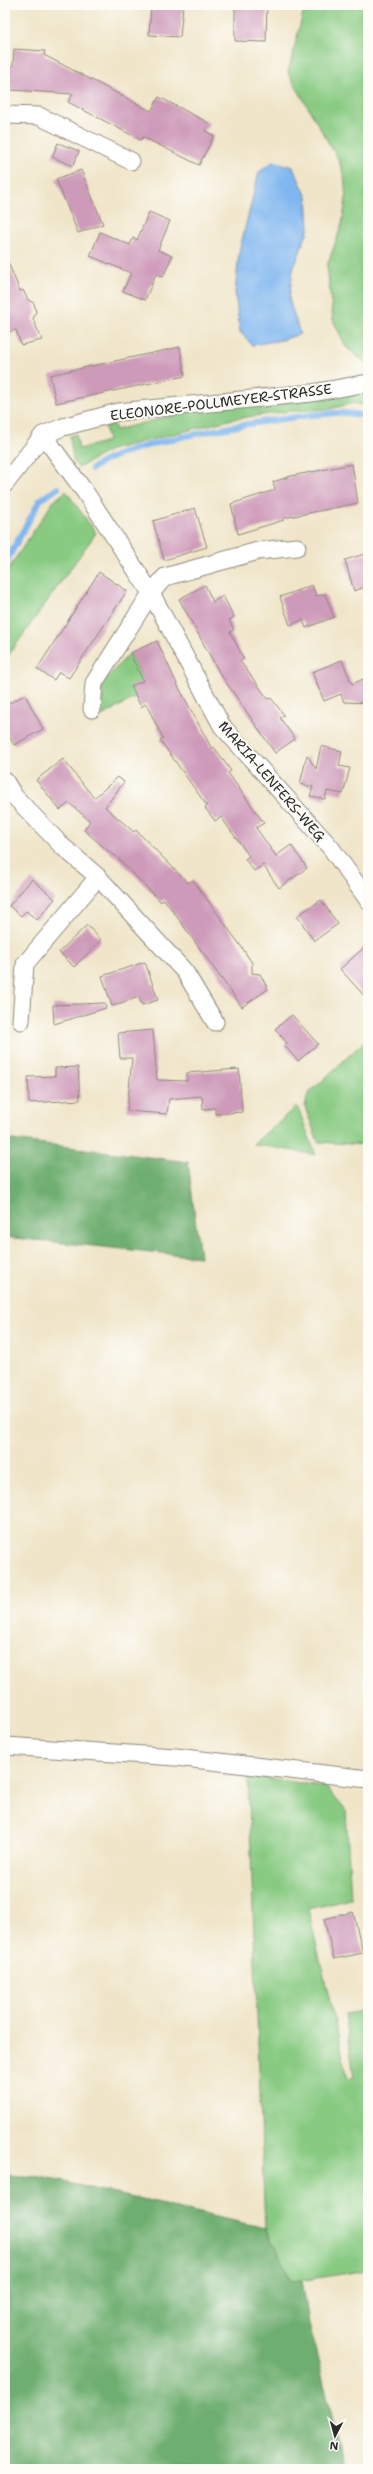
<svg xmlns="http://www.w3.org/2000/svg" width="373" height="2474" font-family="'Shantell Sans',sans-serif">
<rect width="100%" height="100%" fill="#fdfcf7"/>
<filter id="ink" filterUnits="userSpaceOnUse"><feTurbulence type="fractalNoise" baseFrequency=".025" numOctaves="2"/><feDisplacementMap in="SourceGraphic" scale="8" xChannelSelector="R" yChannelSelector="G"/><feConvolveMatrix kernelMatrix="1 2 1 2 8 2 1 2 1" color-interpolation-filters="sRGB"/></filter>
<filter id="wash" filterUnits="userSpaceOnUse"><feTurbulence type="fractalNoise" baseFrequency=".012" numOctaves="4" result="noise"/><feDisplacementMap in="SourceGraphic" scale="16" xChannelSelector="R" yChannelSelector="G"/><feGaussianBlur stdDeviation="0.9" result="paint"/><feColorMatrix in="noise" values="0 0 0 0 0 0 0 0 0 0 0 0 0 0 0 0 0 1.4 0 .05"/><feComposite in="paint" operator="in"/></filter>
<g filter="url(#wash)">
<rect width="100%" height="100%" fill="#f0e5c9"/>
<g fill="#88ca82" stroke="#5a7a56">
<path d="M305,5H368V365L346,347L333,320L327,266L342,224L346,199L344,175L338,159L288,73Z"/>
<path d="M368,390V406L354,403L330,409L291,411L233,419L110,450L78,468L73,460L70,436L76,434L79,449L108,441L105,427L114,424L116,430L191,411Z"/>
<path d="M66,491L96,533L5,660V574L53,502Z"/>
<path d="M130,653L143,681L131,686L136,697L102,716V683Z"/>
<path d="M368,1038V1145L318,1142L305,1107L308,1094Z"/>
<path d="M297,1106L316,1155L253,1144Z"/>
<path d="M248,1775L326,1787L346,1811L351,1899L308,1909L348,2078L354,2077L345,2014L368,2010V2270L292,2282L265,2228Z"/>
</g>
<g fill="#6eae70" stroke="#4c6c4e">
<path d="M5,1139L188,1162L200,1257L5,1237Z"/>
<path d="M5,2175L42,2177L265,2228L292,2281L302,2280L309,2323L345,2469H5Z"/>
</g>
<path fill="#81b7f0" stroke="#56718e" d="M274,161L293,167L307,197L309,228L293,270L289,299L300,334L282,340L252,345L240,332L235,293L239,252L259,172Z"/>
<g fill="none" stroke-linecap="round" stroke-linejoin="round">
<g stroke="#81b7f0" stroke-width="6">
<path d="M92,469C124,441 290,415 338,413C347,412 358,415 368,416"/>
<path d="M5,564L40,500L58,488"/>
</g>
</g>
<g id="blocks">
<g fill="#ce9aba">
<path d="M151,5H183L180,37L149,35Z"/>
<path d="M235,5H267L266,42L235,41Z"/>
<path d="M14,49L45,51L44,55L151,111L159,97L209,123L205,131L214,136L199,165L143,137L141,140L68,102L73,94L11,90V84L5,83V66L13,67Z"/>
<path d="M58,143L79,151L73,166L52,157Z"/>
<path d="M81,170L103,224L78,233L56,179Z"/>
<path d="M149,212L170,221L158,250L172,256L163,277L156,274L145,300L123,291L131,273L90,256L100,232L130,245L133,238L137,240Z"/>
<path d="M5,255L20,291L23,290L28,300L34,303L36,312L33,319L42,340L21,345L16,330L5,333Z"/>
<path d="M180,347L185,376L56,403L50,375Z"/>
<path d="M352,464L358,503L284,518V520L238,534L231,504L275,490L273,482L291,476Z"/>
<path d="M195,508L207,547L164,560L153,521Z"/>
<path d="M368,553V586L354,591L345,560Z"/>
<path d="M99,572L127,591L69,678L59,672L54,680L37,669Z"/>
<path d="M205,585L213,602L223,596L234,617L229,620L234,630L230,632L244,659L240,661L268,699L271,698L284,715L280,718L295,739L275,753L219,672L179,599Z"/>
<path d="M312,585L316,596L325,594L334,617L306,628L303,620L290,625L280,597Z"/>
<path d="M157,641L178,686L212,749L214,747L231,771L228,773L264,823L256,828L276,856L291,845L307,868L279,888L263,865L254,871L245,859L249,856L221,817L215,821L205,808L207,806L160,740L163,738L146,704L141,707L131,686L143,681L130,653Z"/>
<path d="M342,660L352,684L368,677V703L344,702L341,694L324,701L312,672Z"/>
<path d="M25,695L43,729L14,745L5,728V705Z"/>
<path d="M321,746L342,751L339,766L350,768L343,794L327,791L325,799L310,796L313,787L300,784L307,755L316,769Z"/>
<path d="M63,759L94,798L118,777L124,782L105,807L134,832L136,830L188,883L193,880L243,949L252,963V973L260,974L268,989L242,1007L164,899L161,902L115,855L114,856L84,830L90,821L69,803L60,810L36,780Z"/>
<path d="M32,879L55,899L37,920L26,911L21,916L9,906Z"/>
<path d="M321,900L338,924L314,941L297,916Z"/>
<path d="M87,925L101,940L74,967L59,952Z"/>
<path d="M368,944V1000L340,969Z"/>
<path d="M145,962L158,1000L142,1005L139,997L112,1006L102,976Z"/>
<path d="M105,1003L106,1008L54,1024L53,1005Z"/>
<path d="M292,1015L318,1044L298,1061L284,1045L287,1043L275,1029Z"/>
<path d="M153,1030L157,1080L187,1081V1073L239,1069L242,1112L215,1114V1108L203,1109L202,1096L169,1099L167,1114L127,1111L132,1058H120L118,1033Z"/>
<path d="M78,1067L80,1100L29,1103L28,1077L55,1076V1068Z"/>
<path d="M353,1912L363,1953L334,1959L324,1919Z"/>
</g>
</g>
</g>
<g filter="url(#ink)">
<use href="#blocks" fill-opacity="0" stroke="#8e887a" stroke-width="1"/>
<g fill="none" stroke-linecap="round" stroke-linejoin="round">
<g stroke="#8e887a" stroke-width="19">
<g id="minor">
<path d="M5,115L39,116L131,161"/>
<path d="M43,435L85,492L151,593L222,726L331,848L368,900"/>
<path d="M5,484L43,435L63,427L118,412L312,393L368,383"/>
<path d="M92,709L94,683L151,593L165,577L258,551L297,547"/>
<path d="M5,781L14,796L62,846L98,877L185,972L215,1022"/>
<path d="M21,1021L25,964L98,877"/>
<path d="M5,1746L176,1757L368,1779"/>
</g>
</g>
<use href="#minor" stroke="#fff" stroke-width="17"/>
</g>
</g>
<g text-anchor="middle" stroke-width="4" stroke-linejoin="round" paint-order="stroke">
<g font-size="14" fill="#2b2b2b" stroke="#fdfcf7">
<text transform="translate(221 402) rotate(-7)" y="5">ELEONORE-POLLMEYER-STRASSE</text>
<text transform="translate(272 781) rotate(49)" y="5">MARIA-LENFERS-WEG</text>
</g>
</g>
<rect width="373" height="2474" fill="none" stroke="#fdfcf7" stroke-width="20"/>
<g transform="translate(335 2436) rotate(186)" stroke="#fdfcf7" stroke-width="3" paint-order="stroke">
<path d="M0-3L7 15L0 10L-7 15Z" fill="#2b2b2b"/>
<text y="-6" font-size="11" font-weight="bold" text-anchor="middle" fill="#2b2b2b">N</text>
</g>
</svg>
